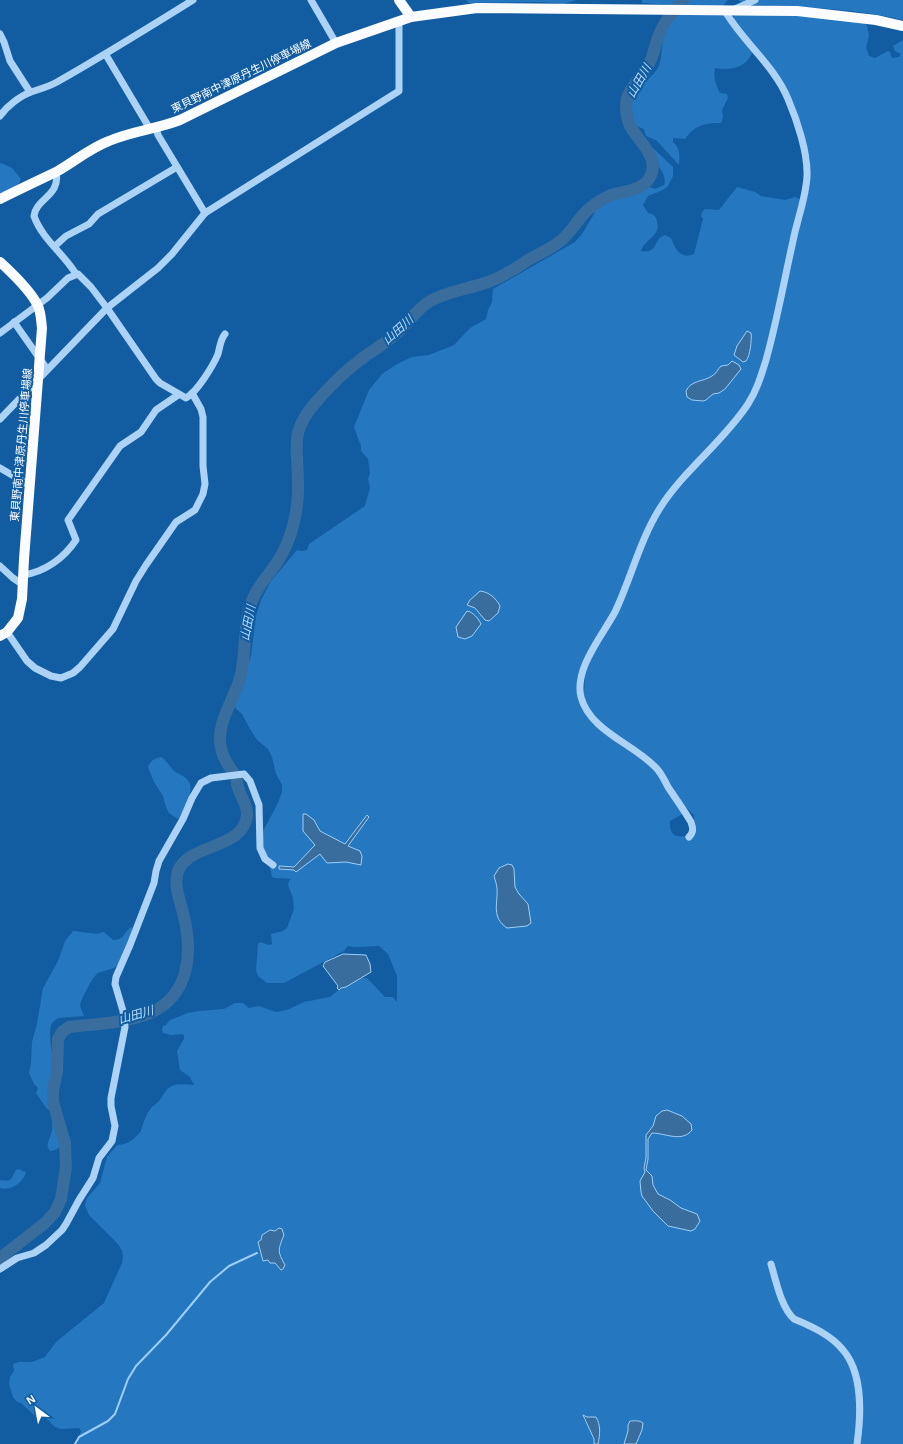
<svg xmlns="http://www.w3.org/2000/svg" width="903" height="1444" font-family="Helvetica,'Noto Sans JP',sans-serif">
<rect width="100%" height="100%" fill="#125da2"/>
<g fill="#2577c0" fill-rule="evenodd">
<path d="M466,0H576L564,4L543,2L469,3Z"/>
<path d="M642,0H728L723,6L657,4L642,3Z"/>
<path d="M738,0H903V20C852,8 799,7 747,5Z"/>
<path d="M674,13L724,14L749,45L752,53C746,68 729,71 715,68C713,76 716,86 720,93L727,94L728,98L722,110L723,118L721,123C705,123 695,125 685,139L673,138V142C680,148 680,156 679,165L656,140L646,136L644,129C627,125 627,103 636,91C644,82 653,77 659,66C661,60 661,54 662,48C663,35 667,24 674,13Z"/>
<path d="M734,14L796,16L863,22L867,25L869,36L866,47L869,56L875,58L888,51L890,52L892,58L899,57L901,54L895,51L893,46L903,40V1444H636L643,1426V1423C639,1420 632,1420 628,1423V1431L624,1444H598C600,1434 601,1426 596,1417H587L584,1415L583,1417L594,1439V1444H77L81,1431L79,1428L61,1429L55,1427L45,1417L35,1416L21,1403L17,1402L13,1397L9,1384L10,1377L14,1371L13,1364L19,1362H32L45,1357L56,1342L104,1303L122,1263L123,1256L122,1251L118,1244L89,1215L85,1206L87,1198L100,1183L107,1157L117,1145C127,1145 135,1139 141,1131C141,1129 147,1113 149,1111C151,1107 155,1105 158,1102C163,1097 165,1089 172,1086C180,1083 187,1085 194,1085L190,1077L180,1070L177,1051L184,1039V1035L182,1034L171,1035L163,1033L162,1030L163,1026L166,1025L170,1020L188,1013L199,1011L224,1009L235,1003H243L249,1008L259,1006L276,1012L287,1010L304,1002L330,997L341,988L346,987L362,978H367L385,997H393L397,1002V976L388,954L379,946L354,947L348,946L344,951L284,983H267L258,976L256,970L258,944L260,942L269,945L272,944L271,934L283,931L287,928L294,909L293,898L288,885L289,881L291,879C286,878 275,879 272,877L270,867L272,863L265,857L261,849V835L278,803L282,792V785L276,774L272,757L268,749L257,740L250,729L242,714L236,709L234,702L251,656L256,616L261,600L271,581L297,550L302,551L307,550L309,544L365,506L370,488L368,479L370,473L369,465L368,459L361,451V446L354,427L369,390L382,374L397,364L412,357L429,355L447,348L454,345L470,328L486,319L488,310L492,302L493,289L575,242L582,234L594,214L595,210L591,205L595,201L626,188L647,186L655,189L664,185C668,174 655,162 648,155V153L653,148L673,167V176L668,186L663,190L648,196L643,205L648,213C652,214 654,214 656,218C663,236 646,237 641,251C654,254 654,245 659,239C659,238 663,236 665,235L671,238C675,249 681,260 694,254L703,219L701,216L702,212L705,209L719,210L737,187L755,192L761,196L785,200L795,197L800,199L785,267L774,321L778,319L797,232L803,217L804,199L810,172V159L797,120L783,84L755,47L736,25L734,22ZM765,371L759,388L749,406L722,440L674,491L663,506L646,542L622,600L592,656L585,676L584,693L585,704L593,717L646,757L659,769L683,805L694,815L695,828L694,835L689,838L687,836C684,836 679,837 677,836C671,835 669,826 670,821L684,813L658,772L645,760L598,727L589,718L584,711L579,695V680L583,664L607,622L622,593L645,531L660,504L672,489L720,438L741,412ZM279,1228H281L284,1235C278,1250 277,1251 285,1265L283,1269L281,1270L275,1263H270L268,1260L263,1261L258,1242L261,1240L262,1235L270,1230L275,1231Z"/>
<path d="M1,163L12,168L21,179L18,185L0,194V164Z"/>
<path d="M161,757C166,760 170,767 174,771C178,774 187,777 189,782C194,790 185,810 182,818L178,819L169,813L166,807L163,796L154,782L148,767C151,760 154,759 161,757Z"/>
<path d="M132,927C132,929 133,931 132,933C132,936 120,962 118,965C113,970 104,970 98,973C93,976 81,999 80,1006L84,1016L58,1018L54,1021L51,1025L50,1032L51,1048L57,1075L52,1096L51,1107L49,1110L47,1109L36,1093L38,1088L34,1084L29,1073L31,1063L32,1042L37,1024L43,988L58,961L65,941L73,931L97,934L104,932L113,940C126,940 123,931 132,927Z"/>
<path d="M55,1114C58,1126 71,1149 50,1151C44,1144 51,1138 52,1130C53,1125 51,1121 52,1116Z"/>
<path d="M20,1169L22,1171L26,1172C23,1183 11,1191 0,1188V1180C12,1182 11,1179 16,1170Z"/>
</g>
<g fill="#386d9e" stroke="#9ecff8">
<path d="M747,331L751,333C752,340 750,356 746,361L743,362L734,355L737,346Z"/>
<path d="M732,361L739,365L741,369L725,389L719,393L713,394L706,400L703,401L692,400L687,397L686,391C691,380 703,382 712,376C716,374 718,369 721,366L728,365Z"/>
<path d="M480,591C489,592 496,598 500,606L498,613L489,621L485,620L475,608L467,605L470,600Z"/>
<path d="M467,611C473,612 479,619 481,624L472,636L465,639L458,637L456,627Z"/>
<path d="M303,814H306L314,820L320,831L345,844L367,815L369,817L348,846L360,851L362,856L361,865L346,862L327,863L320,854L296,872L294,870L279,869V866L294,867L315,845L303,831Z"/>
<path d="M508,864L512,865L514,869L515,887L519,894L528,904L531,923L527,926L507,928C491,917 498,904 497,889C497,885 495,880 494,876L499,868Z"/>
<path d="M343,954L366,955L370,964L371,972L346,987L341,988L339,990L337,988L338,986L323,966L325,962Z"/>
<path d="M667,1110L682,1116L691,1124L692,1130C682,1143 665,1133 652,1133L648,1139V1159L646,1170L652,1176L653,1185L658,1194L670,1200L681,1208L697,1214L700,1221L695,1229L691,1231L668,1226L653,1211L642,1196L641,1192L640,1181L645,1172L644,1168L646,1158V1135L653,1126L656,1116L662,1111Z"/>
<path d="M279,1228L282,1229L284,1235C278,1250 277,1251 285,1265L283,1269L281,1270L275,1263H270L268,1260L263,1261L258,1242L261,1240L262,1235L270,1230L275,1231Z"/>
<path d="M583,1415L587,1417H596C601,1426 600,1434 598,1444H594V1439Z"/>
<path d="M630,1421C635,1421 639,1420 643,1423L642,1430L636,1444H624L628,1431V1425Z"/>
</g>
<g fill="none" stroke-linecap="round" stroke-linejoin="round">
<path stroke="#9ecff8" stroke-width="2" d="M75,1444L79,1437L108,1421L115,1414L128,1379L136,1366L166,1335L210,1282L229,1266L257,1253"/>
<path stroke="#386d9e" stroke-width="12" d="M0,1258L45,1223L55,1212L61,1199L66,1167L65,1143L53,1102V1091L57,1072L58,1039L62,1032L69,1027C94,1024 127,1023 150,1013C189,996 193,954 184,917C181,902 172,884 179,869C192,843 244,849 247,815C248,802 235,791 237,778C232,770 224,761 222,752C213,724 236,699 241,674C247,647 242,620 255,594C261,582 271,572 278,561C292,539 299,509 298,483C298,446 289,433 316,402C329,387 344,372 360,360C372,351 386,343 397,333C408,323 417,309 430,301C448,291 469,289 488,282C503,277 516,268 528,260C539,254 550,249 559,242C572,233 578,217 590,208C596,203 604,198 611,195C624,191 640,191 648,180C663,160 639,142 630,126C628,121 626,112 626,106C626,89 643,77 650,62C655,51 656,39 662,28C667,18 675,9 683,0"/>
<g stroke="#acd3f5" stroke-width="7">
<path d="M311,0L336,43"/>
<path d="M735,9L755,0"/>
<path d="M0,34L4,42L10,61L30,92"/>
<path d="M106,55L150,129"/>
<path d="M0,116C7,106 20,96 31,92C40,89 48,87 57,82C103,56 148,28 193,0"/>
<path d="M156,128L158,135L205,213"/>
<path d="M56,172C61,196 36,198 34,216C42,239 64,254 76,274"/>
<path d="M55,246L66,236L89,224L98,214L177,167"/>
<path d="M14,322L47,369"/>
<path d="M0,333L47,298L68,278L78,274L91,287L107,308L156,379L160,383L186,398C197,392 213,366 218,354C220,347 220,340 225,334"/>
<path d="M0,419L107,308L158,268L172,254L205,213L399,91V21"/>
<path d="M0,468L29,485"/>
<path d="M0,566L13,578L22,584"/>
<path d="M23,575C45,572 64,558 76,540L68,520L120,446L141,432L156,410L178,395"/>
<path d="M7,632L27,661L35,668L51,676L61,678L73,673L80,667L113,629L136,581L146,565L176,522L195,510L203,494L205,484L203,466V417L201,409L192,393"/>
<path d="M689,837C694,832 693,828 691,822C684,810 676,799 668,787C665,781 662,775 658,770C637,745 590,732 581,697C574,669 602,636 615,612C631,578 640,540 660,508C684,470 723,442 748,404C757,390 761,376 766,360C777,321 784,281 793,241C797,220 806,198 807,176C808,153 797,120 788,99C774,65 743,42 725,11"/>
<path d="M771,1264C776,1281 781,1307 794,1319C811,1326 831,1335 843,1350C863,1373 861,1416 857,1444"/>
<path d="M0,1269L17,1258L34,1253L46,1245L62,1230L66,1224L79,1200L93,1178L99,1158L112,1141L115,1126L111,1106V1098L125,1027L123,1011L115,984L116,977L130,945L154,883L156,871L159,861L183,819L192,798L201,783L211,778L244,774L250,781L259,805L260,848L265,859L273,865"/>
</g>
<g stroke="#fafcff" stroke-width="10">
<path d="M399,0L411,17"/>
<path d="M0,199C18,190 37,181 56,172C74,162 90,148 109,141C132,131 157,129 180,120L336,43L411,17L477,8L797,11L876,20L903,26"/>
<path d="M0,262C12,273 31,291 38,306C41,313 41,320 42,328L24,559L22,599L18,618L7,632L0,636"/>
</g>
</g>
<g text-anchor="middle" stroke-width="4" stroke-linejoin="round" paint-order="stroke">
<g font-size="11" fill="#fff" stroke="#125da2">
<text transform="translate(241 76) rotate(-26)" y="4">東貝野南中津原丹生川停車場線</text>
<text transform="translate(21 445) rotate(-85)" y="4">東貝野南中津原丹生川停車場線</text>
</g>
<g font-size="12" font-style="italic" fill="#b8dcfb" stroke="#125da2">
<text transform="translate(639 81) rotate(-60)" y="4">山田川</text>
<text transform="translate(398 330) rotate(-42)" y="4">山田川</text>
<text transform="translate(248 623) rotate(-79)" y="4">山田川</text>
<text transform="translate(136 1015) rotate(-16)" y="4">山田川</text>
</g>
</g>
<g transform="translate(36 1408) rotate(328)" stroke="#125da2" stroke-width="3" paint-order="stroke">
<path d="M0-3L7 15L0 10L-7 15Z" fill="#ffffff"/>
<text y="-6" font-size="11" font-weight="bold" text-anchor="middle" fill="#ffffff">N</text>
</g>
</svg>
